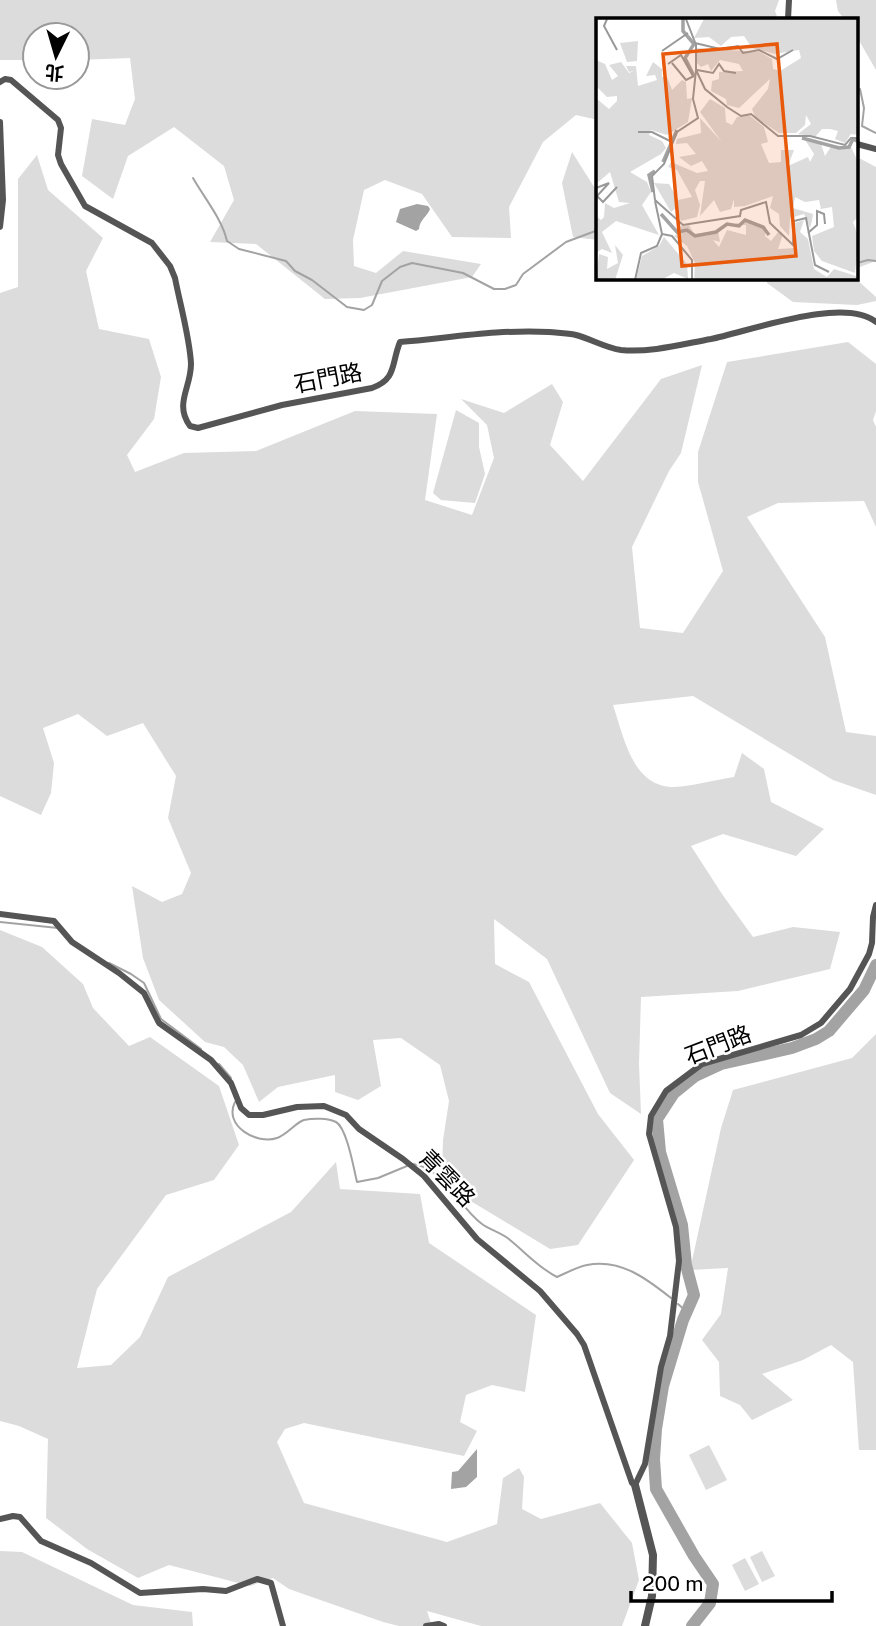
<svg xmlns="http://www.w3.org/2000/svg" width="876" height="1626" font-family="'Public Sans','Noto Sans TC',sans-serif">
<rect width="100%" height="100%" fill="#fff"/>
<g fill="#dcdcdc">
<path d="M0,0H779L775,11L778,19H598V120L576,115L543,142L509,207L511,238L452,237L422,194L385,180L364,190L353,240L354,266L376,273L403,251L481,264L472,277L360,298L325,299L256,244L210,242L234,200L224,166L174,127L128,156L113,199L82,176L92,119L125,125L135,99L130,58L77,60V35H35V60H0Z"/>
<path d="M836,0H876V70L857,37V19H844L838,11Z"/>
<path d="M572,152L596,190L598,189V240L573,237L562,183Z"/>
<path d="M37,155L48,190L103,238L86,271L99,329L149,339L161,377L154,419L127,455L135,472L184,453L256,451L355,411L437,414L425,500L472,515L494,458L487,425L461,399L504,413L552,384L563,402L550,445L583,481L661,379L702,365L681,453L669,471L632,547L640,628L683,633L723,571L698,482V452L727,362L848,342L876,364V411L873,420L876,427V527L864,501L778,503L747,517L825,637L846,732L876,736V795L833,780L693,696L613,705C624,737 632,787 674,787C693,786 714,780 734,777L742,753L764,769L771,802L824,829L796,856L723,834L691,846L722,894L753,937L793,927L840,932L830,969L738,991L641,997L639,1064L641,1114L610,1093L547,959L494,919L495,964L529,982L598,1114L634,1160L578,1245L550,1249L459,1194L442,1171L443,1140L449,1101L440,1065L401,1038L373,1040L381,1086L358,1100L335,1092V1075L278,1087L259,1102L243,1065L224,1047L205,1042L159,1000L143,958L132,886L162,902L182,894L191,873L168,818L176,776L143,723L107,736L78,714L43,728L54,763L51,793L41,815L0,796V293L18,287V179Z"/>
<path d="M857,157L876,167V261L857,268Z"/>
<path d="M767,278H855L876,297V301L857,305L793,302L767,283Z"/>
<path d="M456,410L479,423V447L485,474L475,503L441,500L433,493Z"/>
<path d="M0,930L42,947L83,984L93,1008L129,1046L150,1037L219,1086L239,1145L214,1180L166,1195L97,1289L77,1368L111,1365L140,1337L168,1277L291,1212L336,1162L340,1189L420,1194L429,1243L536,1315L525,1392L492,1385L466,1395L460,1422L477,1431L464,1456L304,1423L285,1429L277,1442L304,1503L447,1542L497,1524L503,1478L519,1468L524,1477L522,1509L541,1519L600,1503L632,1543L639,1580L622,1626H481L427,1611L432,1626H399L383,1622L289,1589L273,1578L250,1586L169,1565L138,1578L87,1549L46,1518L48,1439L19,1426L0,1421Z"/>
<path d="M876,1034V1450H859L853,1362L831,1345L803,1360L762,1374L793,1400L752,1420L740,1405L720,1396L719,1362L702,1340L721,1314L728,1268L690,1270L721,1128L733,1090L852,1058Z"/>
<path d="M709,1445L727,1480L706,1490L689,1455Z"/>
<path d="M0,1551L22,1552L133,1605L192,1612L193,1626H0Z"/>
<path d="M762,1551L775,1576L762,1582L750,1557Z"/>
<path d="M745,1558L759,1584L745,1591L732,1565Z"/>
</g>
<g fill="#a3a3a3">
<path d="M417,204L428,206L430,209C427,217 420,219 419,229L416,231L396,222L400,209Z"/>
<path d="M477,1449V1477L466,1487L451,1489L452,1472L458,1471Z"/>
</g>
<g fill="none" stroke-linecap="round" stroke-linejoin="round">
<g stroke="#a3a3a3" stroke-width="2">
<path d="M860,89L864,108L862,126L876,133"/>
<path d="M193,178C205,199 222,219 227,241L239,249L286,261L295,271L312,280L347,307L364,310L372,305L382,281L400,267L412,263L463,273L494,289H505L516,285L523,274L566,242L598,230"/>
<path d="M857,263L868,260L876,261"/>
<path d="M0,922L58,928"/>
<path d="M109,963L131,974L144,983L161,1019L201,1049"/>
<path d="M219,1064L231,1078"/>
<path d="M235,1102C223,1126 257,1145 277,1138C288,1134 295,1123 304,1120C313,1118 328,1118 336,1122C347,1128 354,1170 357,1182L378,1178L407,1166"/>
<path d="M413,1164C444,1168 458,1206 482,1224C490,1230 502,1233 510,1240C526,1253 539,1268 557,1277C566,1273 577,1267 587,1265C620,1258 647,1279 671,1298"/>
<path d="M678,1304L687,1312"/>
</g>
<path stroke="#a3a3a3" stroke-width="12" d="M692,1626L710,1603L713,1584L694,1556L656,1489L654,1459L656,1429L663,1386L683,1320L694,1295L686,1265L682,1225L660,1152L657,1119L674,1093L695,1076L721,1064L792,1048L816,1039L829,1031L864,990L876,965"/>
<g stroke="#555" stroke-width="6">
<path d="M788,19L789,0"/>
<path d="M0,82L5,79L11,80L58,120L61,128L58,155L61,164L85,206L152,243L170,266L175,278C180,304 190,339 191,364C191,388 174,404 190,426L198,428L282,405L372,388C397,379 391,364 400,342C449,338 500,329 549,332C558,333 567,333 576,335C591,339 606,348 621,350C650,353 683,344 711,339C750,331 844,296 876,322"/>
<path d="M0,122L3,200L0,227"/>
<path d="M857,144L876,149"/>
<path d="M0,914L54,921L72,942L119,973L144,993L159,1023L211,1060L231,1083L241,1108L249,1115H263L297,1107L324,1106L346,1115L359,1129L403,1159L424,1176L477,1239L540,1291L577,1334L584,1345L632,1483L635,1485"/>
<path d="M635,1485L645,1464L661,1367L670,1336L679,1261L676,1227L649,1134L651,1116L666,1091L702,1064L801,1035L821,1023L850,989L869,954L872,943L873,917L876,905"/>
<path d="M0,1519L13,1516L20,1517L41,1541L91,1563L140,1593L203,1589L226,1591L257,1579L271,1583L283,1626"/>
<path d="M426,1626L439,1624L444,1626"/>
</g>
<path stroke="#555" stroke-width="8" d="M635,1485L653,1555L652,1596L645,1626"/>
</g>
<g text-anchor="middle" stroke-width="5" stroke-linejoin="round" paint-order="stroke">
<g font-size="23" fill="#000" stroke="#fff">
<text transform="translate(328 378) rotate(-11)" y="8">石門路</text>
<text transform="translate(718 1045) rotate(-21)" y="8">石門路</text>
<text transform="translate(447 1178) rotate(46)" y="8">青雲路</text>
</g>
</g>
<g transform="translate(596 18)">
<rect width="262" height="262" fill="#fff"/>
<path d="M108,1H262V117L255,116L249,125L239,121L242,113L234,111H226L219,119L202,116L215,106L210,97L209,107L200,115H183L159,99L156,91L172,71L174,61L143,90L131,87L130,81L115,73L116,63L123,61V54L147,53L143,46L124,42L115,53L112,46L105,49L100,44L101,30L164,34L176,41L177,51L184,53L205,40L203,32L179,36L156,30L148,18L135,19L125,28L113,19L98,20ZM42,23L41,43L31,44L24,25ZM0,42L9,46L16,62L22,58L13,47L25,44L33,55L38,53L33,54L30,48H40L42,68L61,62L59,57L50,58L57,44L66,51V59H71L76,72L86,62L90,64L91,81L96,80L92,104L71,117L55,112L53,117L66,123L70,130L65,136L34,154L51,164L55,174L46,187L63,217L20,203L6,214L16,235L6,231L0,235V198L5,202L8,199L9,185L18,190L34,185L23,184L14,154L0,166V80L13,91L21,83V78L11,79L0,68ZM114,81L129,90L130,104L136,107L141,99L153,97L168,109L172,124L165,126L173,145L185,144V132H198L192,148L212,139L214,144L218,136L208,120L225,126L229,138L236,127L255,129L263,146L262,199L257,204L263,220L259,255L226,243L218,233L216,218L238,209L236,189L225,191L223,182L209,184L199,179L197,190L217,196L216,203L214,210L208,196L194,200L193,218L184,208L183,196L174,190L177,178L149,188L138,189V181L135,191L124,194L118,182L104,198L109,163H104L99,172L104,187L101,199L85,203L80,190L75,194L58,165L73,166L82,182L96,179L81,152L72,149L75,144L101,155L112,153L106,143L95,148L83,139L100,136L91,125L80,126L81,121L105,115L104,100L125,123L104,94ZM154,202L170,209L169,218L175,223L183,213L187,216L182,231L200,230L199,205L208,202L204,214L212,221L218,251L231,259L238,251L260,258L262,250V262H98L99,245L91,228L78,218L86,212L82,209L93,207L98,216L122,213L124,224L117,222L123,229L131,212L150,217V207H135ZM68,219L91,246L92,261L78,255L65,262H40L46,238L63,228ZM19,227L27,237L19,262H0L3,236L12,239L11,251L22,245Z" fill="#dcdcdc"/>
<path fill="none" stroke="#a3a3a3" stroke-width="3.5" d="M87,1V13L98,26L89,40L98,58M206,120L243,130L253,129L257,121L263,124M67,144L81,112M57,174L53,157L59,153M65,196L81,214L91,212L99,218L120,214L131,206L143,208L149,202L167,209L173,217"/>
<path fill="none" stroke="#999" stroke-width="2" d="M11,1L8,8L21,32M90,1L100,27V52L109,71L131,89L145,98L155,96L182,118H214L249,127L255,120H263M99,25L124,31L142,28L147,35L163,32L181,41L197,32M66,33L92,15M76,45L90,62L98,58M72,46L85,37L97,58M100,52L97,81L102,100L81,114L68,146L56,158L59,182L87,207L144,198L145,192L170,184L174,205L197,227L198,203L210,200L219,247L233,254M101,52L117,55L123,46L128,53L140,55M42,114H56L74,123M0,170L13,165L1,178L7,184L21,169M59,183L66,216L76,218L96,242V262M212,215L221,207V193L228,196L229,206M39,262L45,235L61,228L66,216"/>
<path fill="#e8590c" fill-opacity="0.15" stroke="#e8590c" stroke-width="3.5" d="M181,26L200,238L86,248L67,36Z"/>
<rect width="262" height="262" fill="none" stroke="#000" stroke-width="3.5"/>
</g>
<g transform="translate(56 56) rotate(185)"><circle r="33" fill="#ffffff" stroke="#999999" stroke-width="2"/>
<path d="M0-5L12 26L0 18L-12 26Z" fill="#000000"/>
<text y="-10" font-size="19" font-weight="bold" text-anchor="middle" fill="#000000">北</text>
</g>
<path d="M631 1591v10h201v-10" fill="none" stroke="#000000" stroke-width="3.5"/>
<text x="642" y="1591" font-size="21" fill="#000000" stroke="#ffffff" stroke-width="5" paint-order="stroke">200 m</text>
</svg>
